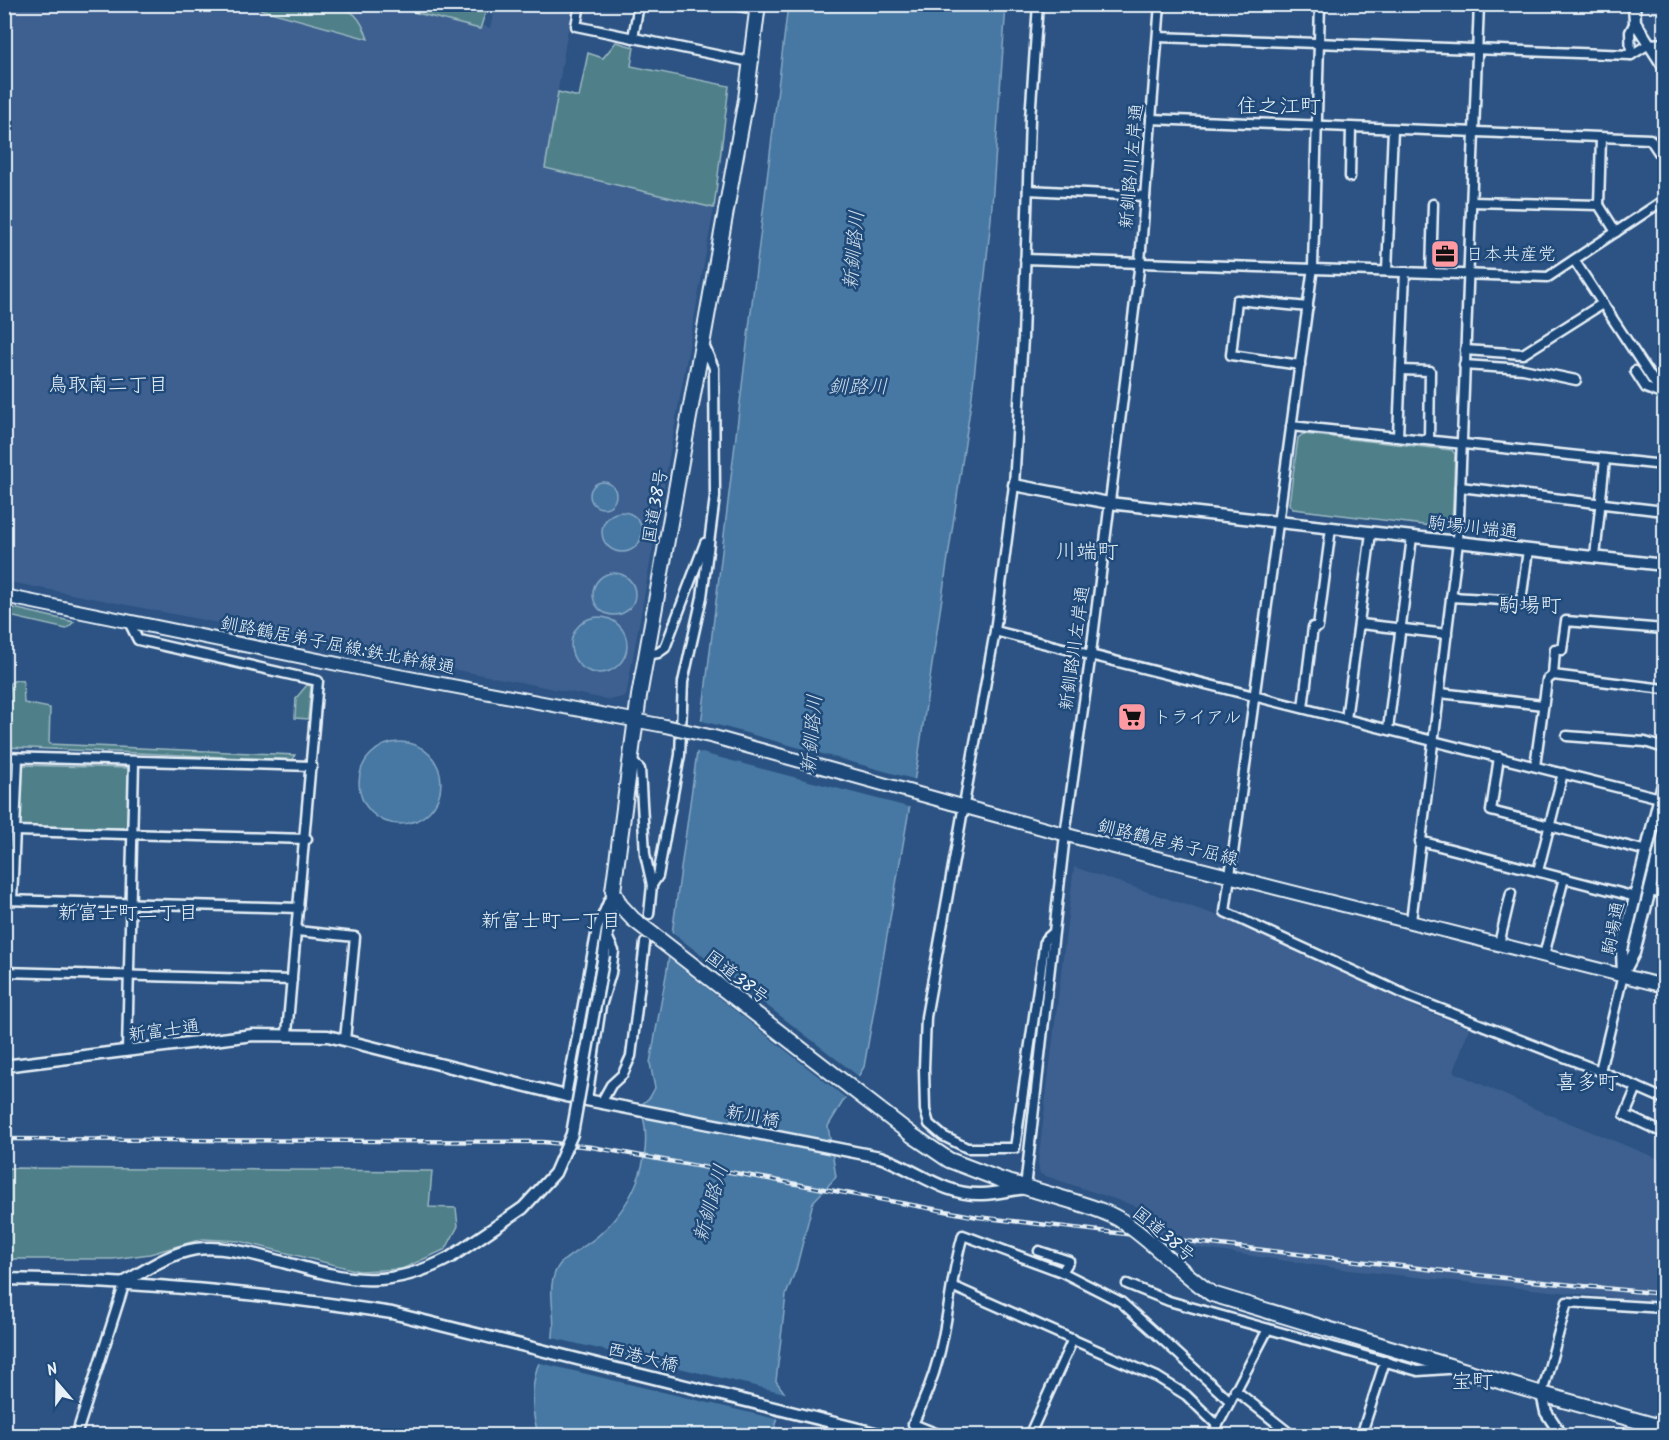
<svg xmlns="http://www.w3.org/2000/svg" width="1669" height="1440" font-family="Kalam,'Klee One',sans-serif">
<rect width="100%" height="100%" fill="#2c5383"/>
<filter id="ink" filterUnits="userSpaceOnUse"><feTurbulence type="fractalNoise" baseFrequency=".0167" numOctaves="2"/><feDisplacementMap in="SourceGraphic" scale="12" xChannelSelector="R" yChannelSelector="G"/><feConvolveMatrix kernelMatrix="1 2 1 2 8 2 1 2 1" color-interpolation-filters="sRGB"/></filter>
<g filter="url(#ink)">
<g fill="#3e6190">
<path d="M416,4L490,28L496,5H572L545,168L714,208L626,696L610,700L5,581L4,5Z"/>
<path d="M1074,867L1222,917L1419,1009L1469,1028L1454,1072L1540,1111L1664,1161V1303L1349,1270L1157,1242L1159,1214L1040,1174L1038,1163Z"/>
</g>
<g fill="#4f808a" stroke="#9cb8c1" stroke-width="1.5">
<path d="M245,5C266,2 340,0 355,15C362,22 365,30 368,39Z"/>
<path d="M411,5V4L488,5L480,29L409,11Z"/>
<path d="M616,42L634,47L631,66L729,86L714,208L545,168L558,92L579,97L588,53L603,58Z"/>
<path d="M1303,434L1452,450L1455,454L1452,525L1448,528L1293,509L1289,504L1298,438Z"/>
<path d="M5,606L74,622L66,629L5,615Z"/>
<path d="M16,680L23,681L24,703L50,708L49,744L295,755L293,760L6,747L10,683Z"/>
<path d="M307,685L311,686L308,719L295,718L296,698Z"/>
<path d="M20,765L130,768L128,828L18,826Z"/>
<path d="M5,1168L432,1171L429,1207L456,1208L458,1226L446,1249L402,1269L359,1271L239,1241L202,1239L150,1254L113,1259H5Z"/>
</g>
<g fill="#4678a3" stroke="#87a8c5" stroke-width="1.5">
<path d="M788,5H1006L991,219L972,396L918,759L864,1067L828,1126L836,1177L813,1202L796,1269L786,1295L776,1381L786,1395L772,1436L539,1435C531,1415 531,1389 537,1368C540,1359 548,1352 551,1344C560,1317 542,1287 560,1264C566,1257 591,1243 600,1234C636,1201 656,1152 640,1106L650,1097L655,1088L650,1063L667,970L703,709Z"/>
<circle cx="603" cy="495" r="13"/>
<circle cx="622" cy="532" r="20"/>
<circle cx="614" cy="594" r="21"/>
<circle cx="599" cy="645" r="28"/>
<circle cx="400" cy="783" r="41"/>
</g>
<g fill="#2c5383">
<path d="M699,720L917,780L912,808L694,751Z"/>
<path d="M669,930L861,1078L847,1099L666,956Z"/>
<path d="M549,1337L789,1394V1396L780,1420L536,1362Z"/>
</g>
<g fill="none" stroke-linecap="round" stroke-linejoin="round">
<g stroke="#e8f1f8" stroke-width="13">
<g id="minor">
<path d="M580,4L576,26L750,62"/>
<path d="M727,4L757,9"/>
<path d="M1038,4L1030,119L1023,338L1014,485L995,631L926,1017L924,1068L925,1110L929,1124L943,1136L967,1148H1015L1045,940L1053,933"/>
<path d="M1320,4L1313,267L1225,912L1410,997L1600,1071L1664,1099"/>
<path d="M1158,37L1631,55L1649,44L1664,43"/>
<path d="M633,38L639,4"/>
<path d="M1631,55L1630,32L1635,22"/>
<path d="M1151,119L1650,139L1664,160"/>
<path d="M1350,177L1351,128"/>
<path d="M1028,190L1145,196"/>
<path d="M1471,202L1599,205L1616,232"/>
<path d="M1599,205L1601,138"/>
<path d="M1025,259L1548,277L1664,200"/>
<path d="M1574,260L1664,397"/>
<path d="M1387,271L1393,129"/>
<path d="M1431,273L1433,204"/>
<path d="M1465,350L1523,354L1602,304"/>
<path d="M1300,365L1231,355L1237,300L1308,307"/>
<path d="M1464,365L1523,369L1576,380"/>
<path d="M1401,370L1430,371L1429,440"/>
<path d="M1635,371L1646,388L1661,394"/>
<path d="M1291,426L1664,465"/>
<path d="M1398,436L1405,272"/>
<path d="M1460,487L1664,511"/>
<path d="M1595,557L1605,459"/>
<path d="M1451,597L1521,601L1528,550"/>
<path d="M129,622L138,640L318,681L287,1034"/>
<path d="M1361,624L1447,634"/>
<path d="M1664,629L1566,621L1562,650L1555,649L1553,675L1664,689"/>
<path d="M995,631L1664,799"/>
<path d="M646,655L658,653L665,648L705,543"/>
<path d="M1440,693L1543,705"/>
<path d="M1303,708L1313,627H1318L1331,528"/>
<path d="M1346,719L1371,533"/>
<path d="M1388,729L1412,537"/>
<path d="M1567,736L1645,742L1664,748"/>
<path d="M4,757L312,766"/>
<path d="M1499,757L1491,811L1647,851"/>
<path d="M631,760L640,769L645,854L652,885L649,914"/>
<path d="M1535,766L1547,680L1553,675"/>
<path d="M16,831L307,839"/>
<path d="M1420,841L1636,897"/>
<path d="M1538,871L1563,773"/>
<path d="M652,885L658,876L680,755L683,682L702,597L715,497L714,368L704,345"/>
<path d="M1651,891L1664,894"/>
<path d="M4,900L299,908"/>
<path d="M12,900L18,758"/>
<path d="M1411,921L1458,542L1479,4"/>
<path d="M297,931L355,937L345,1040"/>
<path d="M1499,944L1511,893"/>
<path d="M1544,955L1564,878"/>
<path d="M4,972L292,980"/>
<path d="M127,1051L134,762"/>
<path d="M1600,1071L1623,975"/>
<path d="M1637,1087L1625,1115L1664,1133"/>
<path d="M566,1096L597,929L609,900"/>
<path d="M587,1100L601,1006L611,973L614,951L607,936"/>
<path d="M601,1103L611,1085L623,1074L631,1056L645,943"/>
<path d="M1025,1188L1065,835L1091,653L1140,262L1160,4"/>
<path d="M1039,1251L1069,1261L1062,1272L1121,1302L1230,1401"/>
<path d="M1127,1284L1169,1301L1418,1371L1447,1369"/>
<path d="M952,1286L1157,1377L1186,1395L1217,1425"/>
<path d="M1235,1390L1293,1436"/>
<path d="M1542,1394L1567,1302L1664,1308"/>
<path d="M76,1436L125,1282"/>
<path d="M943,1436L913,1424C923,1403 932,1382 938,1359C949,1318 951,1275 963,1235L1062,1272"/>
<path d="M1029,1436L1073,1339"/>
<path d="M1212,1436L1268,1329"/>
<path d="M1361,1436L1385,1361"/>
</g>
</g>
<g stroke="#e8f1f8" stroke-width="15">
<g id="tertiary">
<path d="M1634,4L1635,22L1664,67"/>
<path d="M1014,485L1109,503L1664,565"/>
<path d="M604,955L613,891"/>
<path d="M1624,972L1634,953L1664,834"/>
<path d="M1623,975L1622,950L1664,780"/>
<path d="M4,1066L253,1035L328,1036L566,1096L880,1157C914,1168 944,1196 982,1194C996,1194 1010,1190 1024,1188"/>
<path d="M4,1279C134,1281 263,1293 392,1313L887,1436"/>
<path d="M125,1282C147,1269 170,1253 196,1249C219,1246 242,1251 264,1257C337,1276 379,1296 451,1257"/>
<path d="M1542,1394L1546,1412L1562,1436"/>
</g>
</g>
<g stroke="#e8f1f8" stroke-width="16">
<g id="primary">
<path d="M4,596L372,671L665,726"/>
<path d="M951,803L1082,839L1664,986"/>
</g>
</g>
<g stroke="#e8f1f8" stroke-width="18">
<g id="trunk">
<path d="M758,4L746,99L639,696L613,891L620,905L633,919L912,1135L949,1160L1001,1180L1075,1202"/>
<path d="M1212,1294L1542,1394L1664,1428"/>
</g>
</g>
<use href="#minor" stroke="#1f4a7a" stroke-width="8"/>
<use href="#tertiary" stroke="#1f4a7a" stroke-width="10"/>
<use href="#primary" stroke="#1f4a7a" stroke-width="12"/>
<use href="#trunk" stroke="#1f4a7a" stroke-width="14"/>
<g stroke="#e8f1f8" stroke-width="4.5">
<path id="rail" d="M4,1139L543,1142L592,1147L978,1217L1522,1280L1664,1294"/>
</g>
<use href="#rail" stroke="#1f4a7a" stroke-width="2" stroke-dasharray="7" stroke-linecap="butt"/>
<g stroke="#e8f1f8" stroke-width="15" stroke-linecap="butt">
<path id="tertiary-bridge" d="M451,1257L523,1208L555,1173L572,1134L604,955"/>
</g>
<g stroke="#e8f1f8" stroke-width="16" stroke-linecap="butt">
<path id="primary-bridge" d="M665,726L714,737L951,803"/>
</g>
<g stroke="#e8f1f8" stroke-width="18" stroke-linecap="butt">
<path id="trunk-bridge" d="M1075,1202C1091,1207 1108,1212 1122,1221C1154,1242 1180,1272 1212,1294"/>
</g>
<use href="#tertiary-bridge" stroke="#1f4a7a" stroke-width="10"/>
<use href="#primary-bridge" stroke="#1f4a7a" stroke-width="12"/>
<use href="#trunk-bridge" stroke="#1f4a7a" stroke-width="14"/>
</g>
</g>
<defs>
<g id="office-square" transform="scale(1.5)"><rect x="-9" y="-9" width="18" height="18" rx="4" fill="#ff9aa2" stroke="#1f4a7a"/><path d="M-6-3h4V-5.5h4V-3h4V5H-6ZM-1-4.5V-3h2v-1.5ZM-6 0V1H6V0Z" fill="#111"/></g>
<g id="supermarket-square" transform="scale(1.5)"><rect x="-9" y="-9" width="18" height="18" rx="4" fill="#ff9aa2" stroke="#1f4a7a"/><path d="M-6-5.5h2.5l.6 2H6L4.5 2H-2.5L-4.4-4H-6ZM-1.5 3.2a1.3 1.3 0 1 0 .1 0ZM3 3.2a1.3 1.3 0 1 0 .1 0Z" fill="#111"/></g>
</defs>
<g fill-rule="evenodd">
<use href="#office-square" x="1445" y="254"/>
<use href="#supermarket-square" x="1132" y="717"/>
</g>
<g text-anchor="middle" stroke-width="5" stroke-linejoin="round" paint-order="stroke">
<g font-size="18" fill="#e8f1f8" stroke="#1f4a7a">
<text transform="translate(1131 166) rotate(-85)" y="6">新釧路川左岸通</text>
<text transform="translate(655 506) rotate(-80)" y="6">国道38号</text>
<text transform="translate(1473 527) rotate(6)" y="6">駒場川端通</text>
<text transform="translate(338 645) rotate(11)" y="6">釧路鶴居弟子屈線:鉄北幹線通</text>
<text transform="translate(1074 648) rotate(-82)" y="6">新釧路川左岸通</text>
<text transform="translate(1168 842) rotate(14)" y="6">釧路鶴居弟子屈線</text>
<text transform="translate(1613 928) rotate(-79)" y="6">駒場通</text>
<text transform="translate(737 977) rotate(38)" y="6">国道38号</text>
<text transform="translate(164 1030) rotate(-7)" y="6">新富士通</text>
<text transform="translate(753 1116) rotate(11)" y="6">新川橋</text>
<text transform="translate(1164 1234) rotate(40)" y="6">国道38号</text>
<text transform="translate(643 1357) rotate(14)" y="6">西港大橋</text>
</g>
<g font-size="18" fill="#e8f1f8" stroke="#1f4a7a" text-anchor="start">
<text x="1466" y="260">日本共産党</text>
<text x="1153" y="723">トライアル</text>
</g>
<g font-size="20" font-style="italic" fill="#d0dfeb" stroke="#1f4a7a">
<text transform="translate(853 250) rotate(-85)" y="7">新釧路川</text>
<text x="858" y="393">釧路川</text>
<text transform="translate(811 734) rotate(-85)" y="7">新釧路川</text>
<text transform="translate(710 1203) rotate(-74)" y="7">新釧路川</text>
</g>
<g font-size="20" fill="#e8f1f8" stroke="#1f4a7a">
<text x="108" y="391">鳥取南二丁目</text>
<text x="128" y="919">新富士町二丁目</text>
<text x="551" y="927">新富士町一丁目</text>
</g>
<g font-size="21" fill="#e8f1f8" stroke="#1f4a7a">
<text x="1279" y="113">住之江町</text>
<text x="1087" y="558">川端町</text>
<text x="1530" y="612">駒場町</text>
<text x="1587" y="1089">喜多町</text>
<text x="1472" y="1388">宝町</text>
</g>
</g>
<rect width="1669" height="1440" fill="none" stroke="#1f4a7a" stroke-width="24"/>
<rect x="12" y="12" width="1645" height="1416" fill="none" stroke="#e8f1f8" stroke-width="2" filter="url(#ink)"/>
<g transform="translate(57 1383) rotate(340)" stroke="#1f4a7a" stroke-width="4.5" paint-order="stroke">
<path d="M0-4.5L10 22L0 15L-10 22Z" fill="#e8f1f8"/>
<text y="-9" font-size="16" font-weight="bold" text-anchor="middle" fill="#e8f1f8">N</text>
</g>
</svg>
